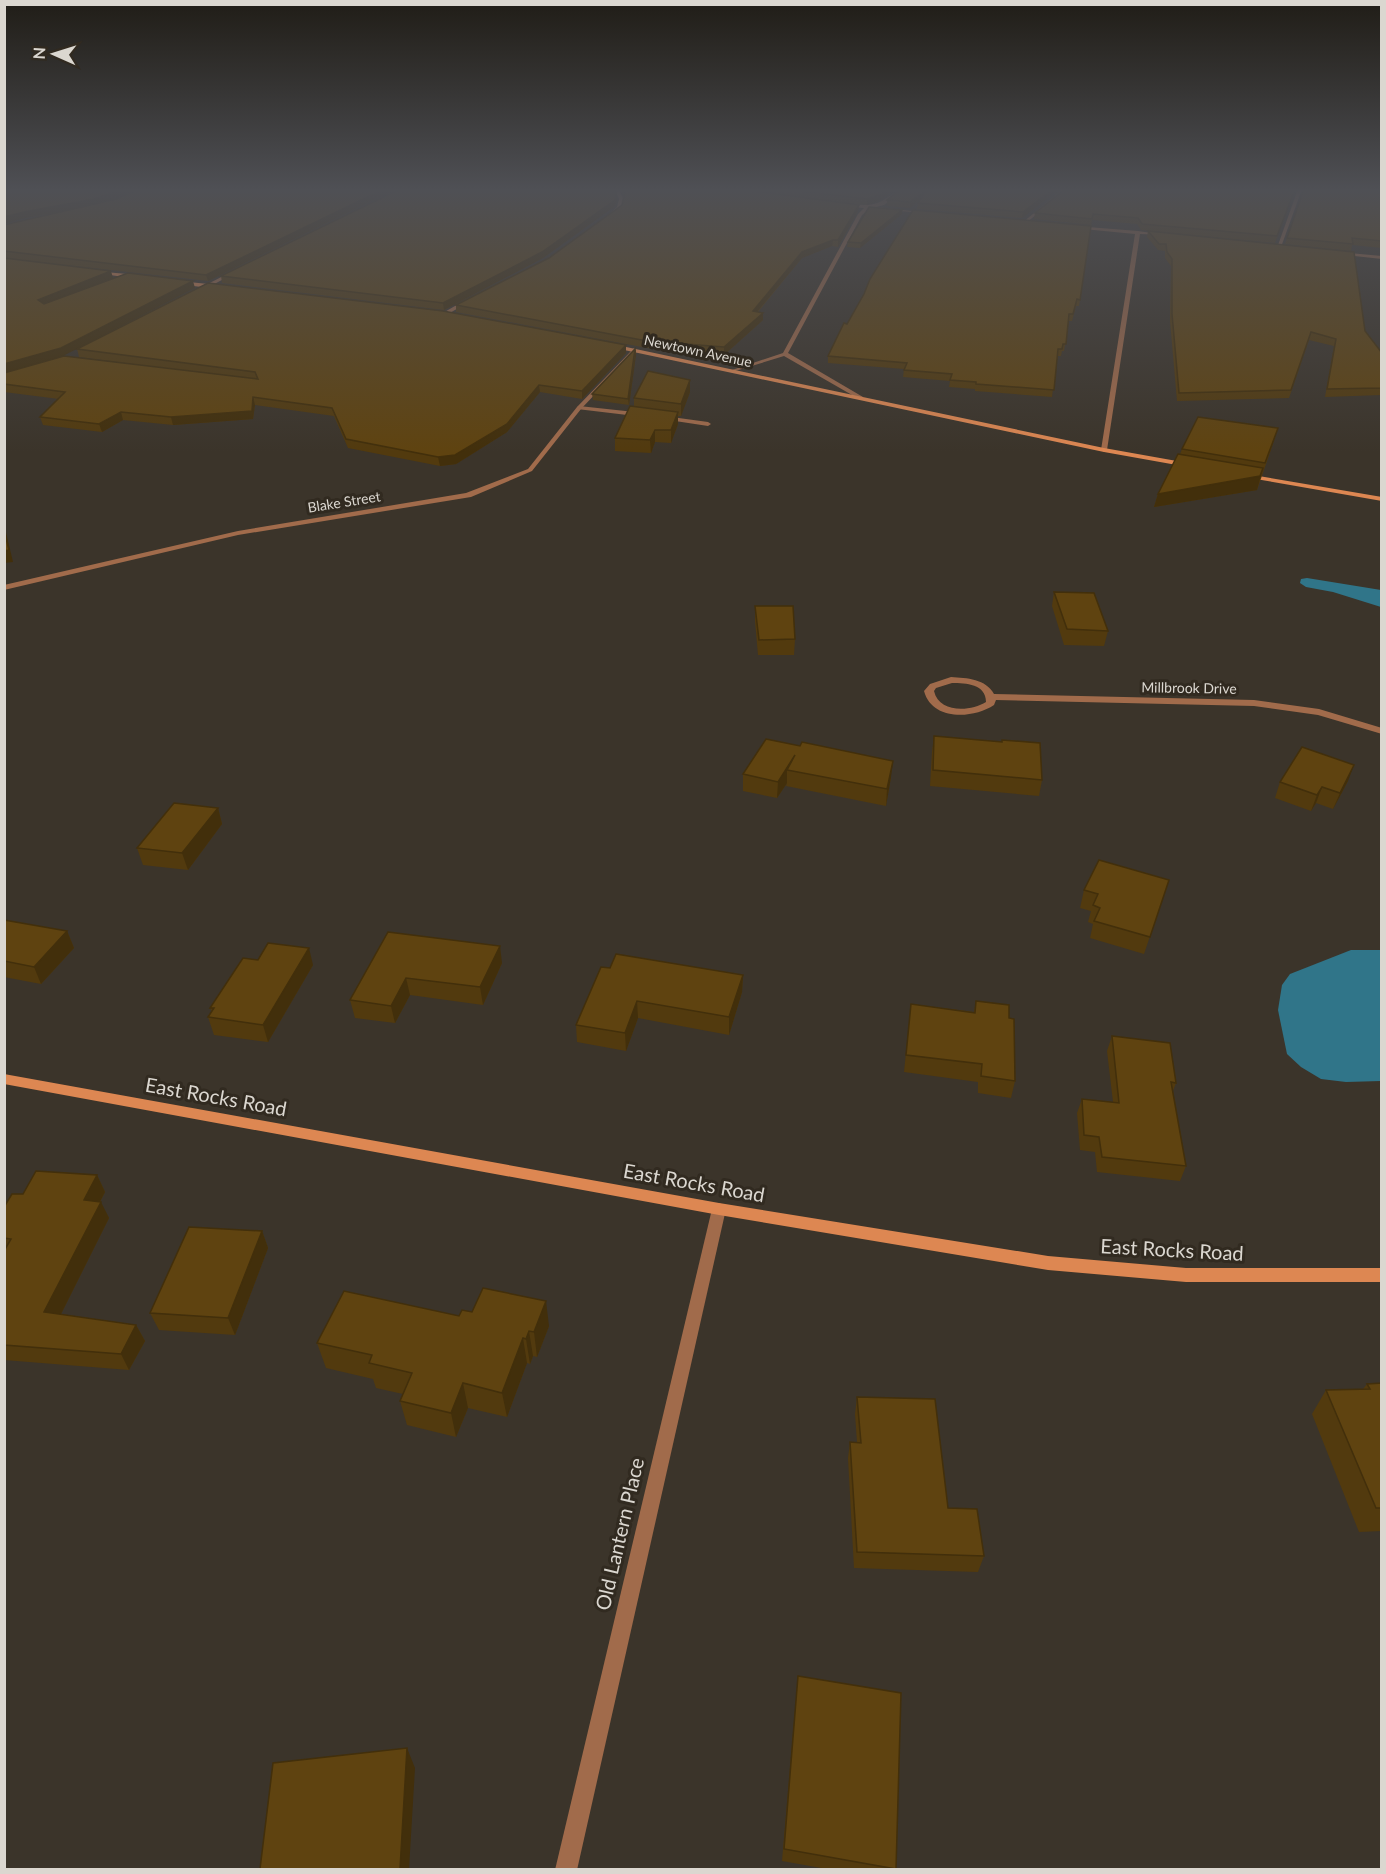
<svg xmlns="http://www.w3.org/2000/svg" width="1386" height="1874" font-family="Lato,sans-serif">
<rect width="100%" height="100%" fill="#3b342a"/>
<g fill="#307589">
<path d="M1307,578L1381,590V607L1333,592L1306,587L1300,583L1301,579Z"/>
<path d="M1351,950H1381V1081L1346,1082L1321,1079L1301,1067L1287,1054L1278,1010L1282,985L1290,974Z"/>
</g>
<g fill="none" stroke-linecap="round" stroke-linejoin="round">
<g fill="#a16b4b" fill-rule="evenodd">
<path d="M579,406L644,413L647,415L644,417L577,409V407Z"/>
<path d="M664,416L708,422L711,424L708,426L662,419V417Z"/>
</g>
<g fill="#a16b4b" fill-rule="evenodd">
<path d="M615,189H619C620,193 622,195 623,199C625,209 613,216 605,218L617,207L619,199Z"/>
<path d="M900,189H905L884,205L876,207L929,213L869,209L862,215L788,353L863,397V399H859L784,356L732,372V370L783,353L858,214L864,208L842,206L840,204C874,204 871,210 900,189Z"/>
<path d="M1063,189H1068L1026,223H1022Z"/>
<path d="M1298,189H1302L1281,247L1277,248Z"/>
<path d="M1075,226L1138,231L1165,235L1140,234L1107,450L1104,452L1101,450L1135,234L1073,228Z"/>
<path d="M1338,252L1382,256V259L1336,254Z"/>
<path d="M233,271L237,272L201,291L196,290Z"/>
<path d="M469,298L471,301L446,315L441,314Z"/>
<path d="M634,348L636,351L581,409L532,471L471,497L238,535L4,590V585L238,531L466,493L528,469L577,407Z"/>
<path d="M951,677C967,678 986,679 994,694L1254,700L1319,709L1382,728V734L1318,715L1254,706L996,700L994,705C973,719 932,721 924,691L930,684ZM952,683C966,683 986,684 986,702C970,712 939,713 934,691L936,688Z"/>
<path d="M719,1203L724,1205L726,1209L577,1870H555L712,1209L714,1205Z"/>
</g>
<g fill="#dd8752" fill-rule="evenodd">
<path d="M94,271L138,275L141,277L138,279L96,273Z"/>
<path d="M179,281L218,285L221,287L218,289L177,284Z"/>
<path d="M612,344L1104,448L1188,463L1192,465L1188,467L1104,452L610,347Z"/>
<path d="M1241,473L1382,497V501L1244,477L1240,475Z"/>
<path d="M4,1074L719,1203L1048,1256L1186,1268H1382V1282H1186L1048,1270L719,1215L4,1084Z"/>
</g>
</g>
<g fill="#523a0e">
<path d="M4,189H139L105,201L396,189L208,281L4,258V225L70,210L25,218Z"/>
<path d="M620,189H896L879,201L867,205L788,196L859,205L858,211L838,247L832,246L802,258L758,312L763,320L724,355L647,348L456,312V305L549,258L622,205L624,196Z"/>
<path d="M1059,189L1022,218L917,209L918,203L919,200L910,208L887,206V200Z"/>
<path d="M1295,189L1275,243L1141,230L1137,224L1092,220L1091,225L1034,219L1035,213Z"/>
<path d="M1382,189V248L1352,245L1351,251L1285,244L1287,238Z"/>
<path d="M616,193L617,199L615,206L543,258L444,310L222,283L221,276Z"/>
<path d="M902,214L860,248L847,247L848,242Z"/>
<path d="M1091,226L1079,306H1076L1072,321H1069L1064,351H1062L1061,356H1057L1052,397L975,391V389L949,387L950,381L903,377L904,369L828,363V356L847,324Z"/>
<path d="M1148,231L1365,331L1382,353V395L1325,397L1334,346L1309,340L1289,398L1177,401L1170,321L1171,266L1165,258V251L1158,250L1147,237Z"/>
<path d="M77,349L626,353L582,399L540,392L507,432L456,464L440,466L348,448L334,416L255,405L253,419L173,425L123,420L102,432L43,425L40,417L59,399L4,392V373L171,369L79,357Z"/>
<path d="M636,349V355L629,405L593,400L592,394Z"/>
<path d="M690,392L681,416H678V424L671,443L655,442L651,453L615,451V438L634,406V398Z"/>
<path d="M1275,438L1257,490L1154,507L1158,494L1180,454L1182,449Z"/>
<path d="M1054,592L1108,631L1104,646L1064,645L1052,606Z"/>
<path d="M755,606L795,639L794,655H758L755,621Z"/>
<path d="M934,736L1002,742L1042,780L1039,796L930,786L932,752Z"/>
<path d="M766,739L891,777L886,806L786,786L787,783L777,798L743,791V774Z"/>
<path d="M1348,781L1333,809L1316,803L1311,811L1275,798L1280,782Z"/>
<path d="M218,808L222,824L188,870L143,865L137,848Z"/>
<path d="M1169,880L1144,954L1090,938L1093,924L1088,922L1091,911L1080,908L1084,890Z"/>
<path d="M4,920L67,931L74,948L41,984L4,977Z"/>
<path d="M388,932L502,963L483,1005L410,995L395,1023L355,1018L350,1000Z"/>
<path d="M313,965L268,1042L214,1035L208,1017L212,1012L210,1008Z"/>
<path d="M610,968L743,975L742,992L729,1035L638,1018L626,1051L577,1042L576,1025Z"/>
<path d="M976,1001L1009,1018L1015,1081L1011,1098L978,1093V1082L904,1072L911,1004L974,1012Z"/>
<path d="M1112,1036L1176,1083L1173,1091L1186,1166L1180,1181L1097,1172L1095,1152L1080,1150L1077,1113L1082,1099L1113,1102L1107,1051Z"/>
<path d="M97,1175L105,1192L100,1202L109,1218L61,1314L136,1325L145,1341L129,1370L4,1360V1207L23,1194Z"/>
<path d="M262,1231L268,1248L235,1335L159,1330L150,1313Z"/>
<path d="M459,1316L549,1326L537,1357L533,1356L530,1364L527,1363L507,1417L468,1408L456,1437L407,1425L400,1401L403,1394L376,1388L373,1379L326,1368L317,1343Z"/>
<path d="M1382,1383V1531L1359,1532L1312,1414L1326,1390L1363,1389L1367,1384Z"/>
<path d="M857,1397L948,1508L984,1556L978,1572L854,1568L848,1458L850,1442H857L855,1414Z"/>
<path d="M798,1676L896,1869H827L782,1861Z"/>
</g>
<g fill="#422f0b">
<path d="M122,189H139L95,205L25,218L4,224V217Z"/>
<path d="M384,189H396L208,281L206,275Z"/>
<path d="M888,189H896L879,201L867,205V199Z"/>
<path d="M1053,189H1059L1022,218L1023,212Z"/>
<path d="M926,190L925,195L910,208V202Z"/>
<path d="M616,193L617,199L615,206L543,258L444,310L443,303Z"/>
<path d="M859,205L858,211L838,247V240Z"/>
<path d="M902,210V214L860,248L861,243Z"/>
<path d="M833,240L832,246L802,258L752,318L753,311L802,252Z"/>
<path d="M111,271L113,278L40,307L38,300Z"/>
<path d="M193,281L195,288L63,356L4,373V364Z"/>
<path d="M763,313V320L724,355V347Z"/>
<path d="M626,345V353L582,399V391Z"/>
<path d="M636,349V355L629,405L628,399Z"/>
<path d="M690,380V392L681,416V404Z"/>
<path d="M539,385L540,392L507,432L456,464L440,466L438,457Z"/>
<path d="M253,397L255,405L253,419L173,425L171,417Z"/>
<path d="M121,412L123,420L102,432L99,424Z"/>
<path d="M678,412V424L671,443V430Z"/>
<path d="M655,430V442L651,453L650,440Z"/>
<path d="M1263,468L1257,490L1154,507L1158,494Z"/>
<path d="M4,524L13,562L4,563Z"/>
<path d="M795,755L787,770V783L777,798L778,782Z"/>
<path d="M893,761L891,777L886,806L887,789Z"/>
<path d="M1354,765L1348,781L1333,809L1340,793Z"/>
<path d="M1322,787L1316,803L1311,811L1317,795Z"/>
<path d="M218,808L222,824L188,870L182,853Z"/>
<path d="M67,931L74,948L41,984L34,967Z"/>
<path d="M500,946L502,963L483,1005L480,987Z"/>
<path d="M309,948L313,965L268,1042L263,1025Z"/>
<path d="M743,975L742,992L729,1035V1017Z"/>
<path d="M406,978L410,995L395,1023L391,1006Z"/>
<path d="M637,1001L638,1018L626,1051L625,1033Z"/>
<path d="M97,1175L105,1192L92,1217L84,1200Z"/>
<path d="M101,1202L109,1218L54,1328L44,1312Z"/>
<path d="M262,1231L268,1248L235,1335L228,1318Z"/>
<path d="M546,1301L549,1326L537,1357L534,1332Z"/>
<path d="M136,1325L145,1341L129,1370L121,1354Z"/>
<path d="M529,1331L533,1356L530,1364L526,1339Z"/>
<path d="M523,1338L527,1363L507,1417L502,1393Z"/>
<path d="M463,1383L468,1408L456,1437L451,1413Z"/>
<path d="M407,1748L415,1768L409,1869H400Z"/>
</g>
<g fill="#5f4310" stroke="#422f0b" stroke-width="1.5">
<path d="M4,189H122L94,199L24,212L4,217Z"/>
<path d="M140,189H384L206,275L4,251V225L116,199Z"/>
<path d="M400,189H615L616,193L615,200L542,252L443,303L221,276Z"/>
<path d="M623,189H739L859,205L838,240H833L802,252L753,311L763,313L724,347L647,341L456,305L549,258L622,205L625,192Z"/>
<path d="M782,189H888L879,195L867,199Z"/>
<path d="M901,189H1053L1023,212L918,203L926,190L910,202L887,200Z"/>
<path d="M1065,189H1295L1277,236L1142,224L1138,218L1093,214L1092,219L1035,213Z"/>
<path d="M1304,189H1382V241L1352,238L1353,244L1287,238Z"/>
<path d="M869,207L902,210L861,243L848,242Z"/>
<path d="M913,210L1091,226L1080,300L1077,299L1073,314H1069L1066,344H1063L1062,349H1058L1054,390L976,384V382L950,380L952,374L904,370L907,363L828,356L844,323L847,324L864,294L870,279Z"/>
<path d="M1148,231L1354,252L1365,331L1382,353V388L1327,389L1336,339L1311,332L1291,390L1179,393L1172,314V259L1167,252L1166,244H1159Z"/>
<path d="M4,258L111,271L38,300L44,304L128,273L193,281L61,348L4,364Z"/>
<path d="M208,283L443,311L626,345L582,391L539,385L507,424L455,455L438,457L346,439L332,408L253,397L252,411L171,417L121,412L99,424L40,417L65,392L4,384V373L64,356L258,379L255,372L77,349Z"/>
<path d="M635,349L628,399L592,394Z"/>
<path d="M648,371L690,380L681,404L634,398Z"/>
<path d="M630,406L678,412L671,430H655L650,440L615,438Z"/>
<path d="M1198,417L1278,428L1265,463L1182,449Z"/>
<path d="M1178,454L1263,468L1260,476L1158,494Z"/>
<path d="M4,530L9,550L4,551Z"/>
<path d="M1054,592L1094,593L1108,631L1067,629Z"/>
<path d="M755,606H793L795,639L759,640Z"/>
<path d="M934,736L1002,742V740L1040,743L1042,780L933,770Z"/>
<path d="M766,739L800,746L802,742L893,761L887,789L787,770L795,755L778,782L743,774Z"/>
<path d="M1302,747L1354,765L1340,793L1322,787L1317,795L1280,782Z"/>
<path d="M174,803L218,808L182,853L137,848Z"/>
<path d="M1099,860L1169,880L1150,937L1094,921L1100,908L1093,905L1098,894L1084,890Z"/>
<path d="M4,920L67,931L34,967L4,961Z"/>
<path d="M388,932L500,946L480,987L406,978L391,1006L350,1000Z"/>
<path d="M268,943L309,948L263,1025L208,1017L214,1008H210L243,958L258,960Z"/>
<path d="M616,954L743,975L729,1017L637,1001L625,1033L576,1025L601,967L610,968Z"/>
<path d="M976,1001L1009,1005V1018L1014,1019L1015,1081L981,1076L982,1064L906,1055L911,1004L975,1013Z"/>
<path d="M1112,1036L1170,1043L1176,1083L1171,1082L1186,1166L1102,1157L1099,1137L1084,1135L1082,1099L1119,1103Z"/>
<path d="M36,1171L97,1175L84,1200L101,1202L44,1312L136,1325L121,1354L4,1345V1251L11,1239L4,1238V1207L12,1194H23Z"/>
<path d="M189,1227L262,1231L228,1318L150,1313Z"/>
<path d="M483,1288L546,1301L534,1332L529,1331L526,1339L523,1338L502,1393L463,1383L451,1413L400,1401L412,1373L369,1363L372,1355L317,1343L344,1291L459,1316L462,1310L472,1312Z"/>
<path d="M1382,1383V1508H1376L1326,1390L1370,1389L1367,1384Z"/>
<path d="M857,1397L935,1399L948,1508L977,1509L984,1556L857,1552L850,1442L861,1443Z"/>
<path d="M798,1676L901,1693L896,1869L784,1849Z"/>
<path d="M407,1748L400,1869H260L273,1763Z"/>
</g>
<linearGradient id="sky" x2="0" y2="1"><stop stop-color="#201d17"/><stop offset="0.42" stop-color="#4f5055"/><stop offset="1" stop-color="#4f5055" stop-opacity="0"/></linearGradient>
<rect width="1386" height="452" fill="url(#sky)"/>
<g text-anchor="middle" stroke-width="6" stroke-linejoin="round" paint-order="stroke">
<g font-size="14" fill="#dbd7d0" stroke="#312a20">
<text transform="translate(698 351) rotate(12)" y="5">Newtown Avenue</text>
<text transform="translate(344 502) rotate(-9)" y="5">Blake Street</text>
<text transform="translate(1189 688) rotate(1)" y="5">Millbrook Drive</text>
</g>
<g font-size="20" fill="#dbd7d0" stroke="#312a20">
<text transform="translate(216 1097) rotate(10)" y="7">East Rocks Road</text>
<text transform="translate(694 1183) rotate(10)" y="7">East Rocks Road</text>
<text transform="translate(1172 1250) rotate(3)" y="7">East Rocks Road</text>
<text transform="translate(620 1534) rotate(-77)" y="7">Old Lantern Place</text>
</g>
</g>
<rect width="1386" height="1874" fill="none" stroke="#dbd7d0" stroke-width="12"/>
<g transform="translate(54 54) rotate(273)" stroke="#312a20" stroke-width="4.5" paint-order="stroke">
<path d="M0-4.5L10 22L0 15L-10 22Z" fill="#dbd7d0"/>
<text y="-9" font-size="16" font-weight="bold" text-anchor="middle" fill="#dbd7d0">N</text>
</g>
</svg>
